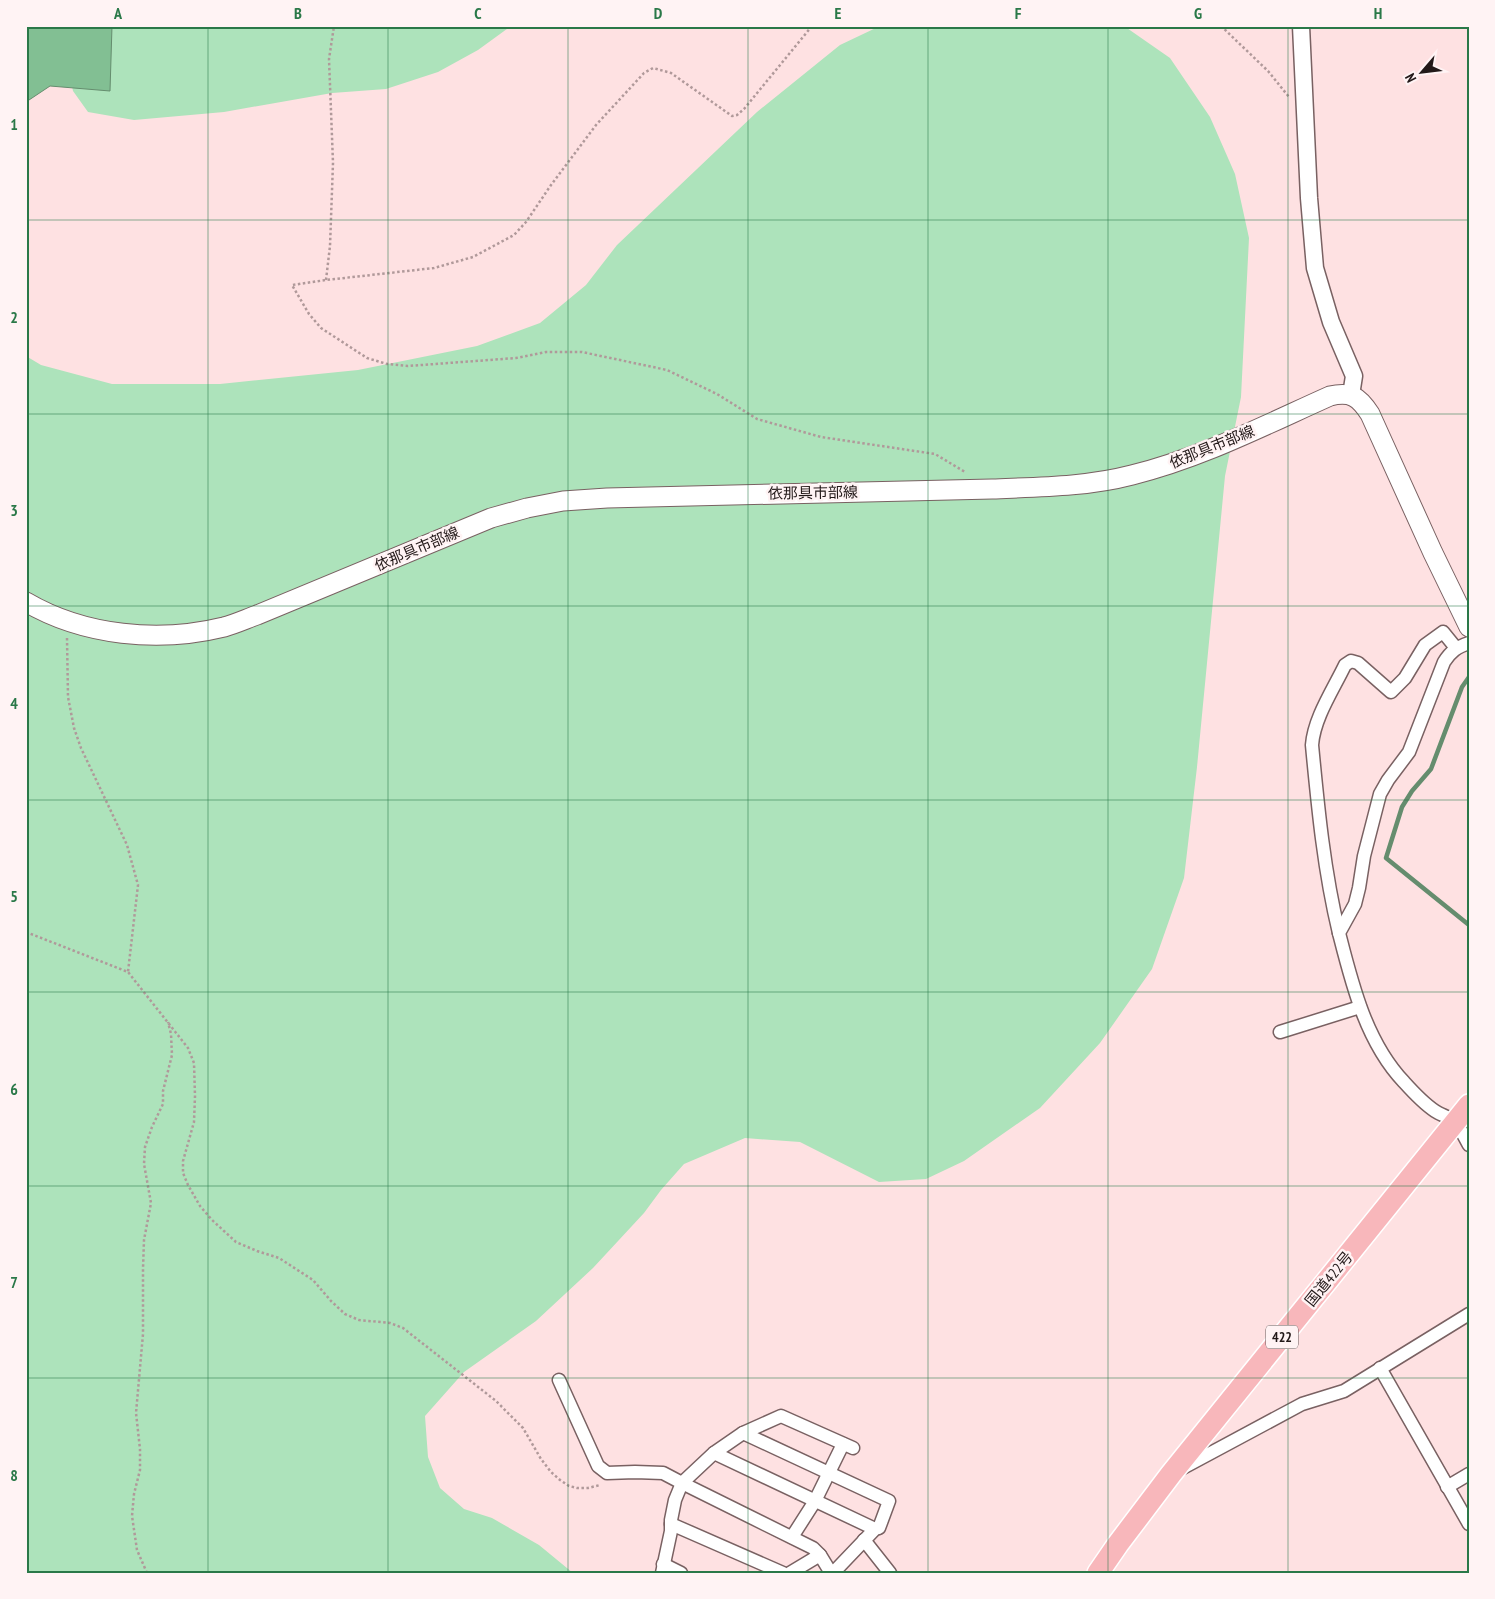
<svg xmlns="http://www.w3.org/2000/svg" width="1495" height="1599" font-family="'PT Sans Narrow','Noto Sans JP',sans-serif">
<rect width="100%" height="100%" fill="#fee1e2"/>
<g fill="#ade3bb">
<path d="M66,26H511L478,50L438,72L386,89L332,93L224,112L134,120L88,112L73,91L63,45Z"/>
<path d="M880,26H1124L1170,58L1210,117L1235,174L1249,238L1241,397L1225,476L1197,767L1184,878L1152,969L1100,1043L1040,1108L964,1161L926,1179L879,1182L800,1142L745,1138L684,1164L661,1190L644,1213L593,1268L536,1321L464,1372L425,1416L428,1457L440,1488L464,1509L492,1518L539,1545L573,1573H26V356L41,365L112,384H220L358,370L477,346L540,323L586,285L617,245L757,112L840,45Z"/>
</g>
<path fill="#82bf93" stroke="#658d6e" d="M26,26H112L110,91L50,86L26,102Z"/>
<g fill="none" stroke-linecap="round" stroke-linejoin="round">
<path stroke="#658d6e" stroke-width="4.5" d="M1469,677L1462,687L1431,769L1412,791L1402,807L1386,858L1469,925"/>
<g stroke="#796162" stroke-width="15">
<g id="minor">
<path d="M1469,643C1457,647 1451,651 1444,662L1409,752L1388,780L1380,794L1364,856L1359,888L1355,904L1339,933C1352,984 1366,1042 1404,1082C1413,1092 1423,1103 1435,1111C1441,1115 1449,1117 1455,1122C1460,1127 1465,1138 1469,1145"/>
<path d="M1339,933C1324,871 1318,808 1312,745C1314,718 1333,690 1345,665L1351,661L1358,663L1391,692L1405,678L1425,645L1443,632L1456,648"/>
<path d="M1280,1032L1360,1007"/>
<path d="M1380,1368L1469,1524"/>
<path d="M559,1380L598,1466L607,1473L635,1472L663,1473L682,1483L675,1500L671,1520V1531L662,1573"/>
<path d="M743,1433L889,1501L879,1528L875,1529L833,1573"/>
<path d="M714,1453L875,1529"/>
<path d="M1179,1470L1302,1404L1344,1391L1469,1314"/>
<path d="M1447,1487L1469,1474"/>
<path d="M671,1524L783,1573"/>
<path d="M792,1537L815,1501L843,1444"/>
<path d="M864,1540L890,1573"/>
<path d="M663,1564L681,1573"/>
<path d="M790,1573L820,1555"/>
<path d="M831,1573L820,1555L813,1548L682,1483L714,1453L743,1433L781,1416L853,1448"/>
</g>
</g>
<g stroke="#796162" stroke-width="19">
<path id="tertiary" d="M1301,26L1309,198L1315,268L1331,322L1354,376L1351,395"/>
</g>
<g stroke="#796162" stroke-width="21">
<path id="secondary" d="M26,602C84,636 159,643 224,627C235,624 246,619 257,615L491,518L527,508L563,501L607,498L992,489C1038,487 1086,487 1132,475C1201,458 1265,425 1330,396C1351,391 1359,397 1370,414L1433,553L1469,627"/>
</g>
<g stroke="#fff" stroke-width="24">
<path id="trunk" d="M1098,1573L1118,1544L1171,1474L1469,1105"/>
</g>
<g stroke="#b0999a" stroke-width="2.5" stroke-dasharray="2.5 2.5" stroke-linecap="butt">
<path d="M812,26L744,109L737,115L732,116L671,73L653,68L644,73L596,125L551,185L526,222L514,235L473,257L434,268L326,280L292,285L309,314L321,328L367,358L387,364L408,366L516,358L546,352H582L667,370L717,394L757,419L821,437L935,454L965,472"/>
<path d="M1221,26L1268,71L1289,97"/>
<path d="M326,280L330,246L333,163L329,59L334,26"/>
<path d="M67,638L68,697L74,728L81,748L127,845L138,885L128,972"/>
<path d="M26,932L128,972L188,1048L194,1063L195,1096L194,1122L183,1161V1173L188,1185L200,1206L212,1220L236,1242L257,1251L279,1258L313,1280L331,1301L345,1314L359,1320L390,1323L403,1328L496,1401L523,1428L541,1459L551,1472L560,1480L569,1486L577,1488H588L600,1485"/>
<path d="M147,1573L137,1550L132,1516L134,1494L140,1470V1449L136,1413L143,1334V1269L144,1240L151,1203L144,1164L145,1147L152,1127L163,1104V1091L172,1055L171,1034L168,1022"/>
</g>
<use href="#minor" stroke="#fff" stroke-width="12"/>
<use href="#tertiary" stroke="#fff" stroke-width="16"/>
<use href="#secondary" stroke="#fff" stroke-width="19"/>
<use href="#trunk" stroke="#f8b7bb" stroke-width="21"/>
</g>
<path fill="none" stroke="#2a7848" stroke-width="1" stroke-opacity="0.55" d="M208,26V1573M388,26V1573M568,26V1573M748,26V1573M928,26V1573M1108,26V1573M1288,26V1573M26,220H1469M26,414H1469M26,606H1469M26,800H1469M26,992H1469M26,1186H1469M26,1378H1469"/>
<g text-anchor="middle" stroke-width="5" stroke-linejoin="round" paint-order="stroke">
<rect fill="#fff3f4" stroke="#645a5a" stroke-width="1" x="1266" y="1325.5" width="32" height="23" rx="4"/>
<g font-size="14" font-weight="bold" fill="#221818">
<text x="1282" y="1342">422</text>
</g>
<g font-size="15" fill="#221818" stroke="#fff3f4">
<text transform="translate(1212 447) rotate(-22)" y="5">依那具市部線</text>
<text transform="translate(813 493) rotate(-1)" y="5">依那具市部線</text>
<text transform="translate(417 549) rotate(-23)" y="5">依那具市部線</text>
<text transform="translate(1329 1279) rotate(-51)" y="5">国道422号</text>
</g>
</g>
<rect width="1495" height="1599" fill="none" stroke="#fff3f4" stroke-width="55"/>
<g transform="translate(1422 72) rotate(242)" stroke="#fff3f4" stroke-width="4" paint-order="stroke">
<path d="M0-4L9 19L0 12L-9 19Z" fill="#221818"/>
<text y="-8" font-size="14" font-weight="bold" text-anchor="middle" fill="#221818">N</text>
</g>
<rect x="28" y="28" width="1440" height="1544" fill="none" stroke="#2a7848" stroke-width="2"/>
<g font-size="16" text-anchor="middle" font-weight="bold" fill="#2a7848">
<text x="118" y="19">A</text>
<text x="298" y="19">B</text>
<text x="478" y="19">C</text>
<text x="658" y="19">D</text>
<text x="838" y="19">E</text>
<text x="1018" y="19">F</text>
<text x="1198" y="19">G</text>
<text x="1378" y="19">H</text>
<text x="14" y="130">1</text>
<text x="14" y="323">2</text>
<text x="14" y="516">3</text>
<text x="14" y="709">4</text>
<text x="14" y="902">5</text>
<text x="14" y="1095">6</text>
<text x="14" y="1288">7</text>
<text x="14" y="1481">8</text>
</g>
</svg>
